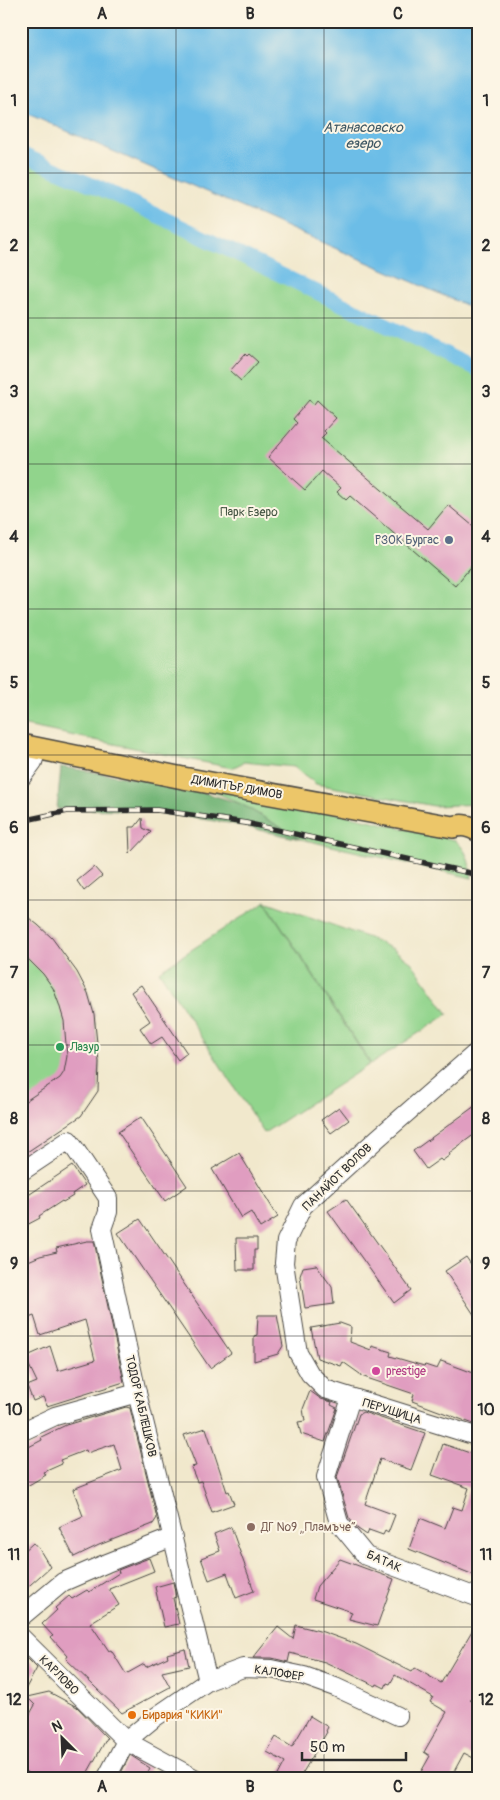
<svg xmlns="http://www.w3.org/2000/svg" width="500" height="1800" font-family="Pangolin,sans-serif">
<rect width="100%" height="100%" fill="#fcf5e5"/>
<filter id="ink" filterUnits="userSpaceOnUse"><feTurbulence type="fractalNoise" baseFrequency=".02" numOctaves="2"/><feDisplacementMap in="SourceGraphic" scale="10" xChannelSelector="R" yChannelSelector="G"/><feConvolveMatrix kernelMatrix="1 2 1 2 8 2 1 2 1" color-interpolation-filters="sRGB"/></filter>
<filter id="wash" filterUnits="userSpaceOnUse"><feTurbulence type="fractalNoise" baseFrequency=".0096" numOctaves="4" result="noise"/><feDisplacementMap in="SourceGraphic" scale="20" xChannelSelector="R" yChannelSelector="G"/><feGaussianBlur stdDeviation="1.12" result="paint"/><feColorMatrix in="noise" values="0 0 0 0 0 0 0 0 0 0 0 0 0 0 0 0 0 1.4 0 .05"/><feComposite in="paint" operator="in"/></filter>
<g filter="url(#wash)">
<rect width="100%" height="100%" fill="#f1e8cc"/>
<g fill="#91d48c" stroke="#5e805c">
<path d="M21,153L120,197L479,367V804L434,806L316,784L294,767L244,762L232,768L21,725Z"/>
<path d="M185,778L455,840C469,853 468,860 472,878L301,839L241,804Z"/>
<path d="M265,901L369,938L393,949L412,963L448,1014L371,1064Z"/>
<path d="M265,902L370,1064L264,1133L159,971Z"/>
<path d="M21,913L38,925L52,938L77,972L88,993L94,1014L99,1062L98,1091L81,1116L21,1155Z"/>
</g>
<path fill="#74b678" stroke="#507052" d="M61,767L183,786L241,804L300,839L229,823L141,810L57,809Z"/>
<path fill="#6cbde7" stroke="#4c7489" d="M21,21H479V311L21,111Z"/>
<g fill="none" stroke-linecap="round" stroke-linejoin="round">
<path stroke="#6cbde7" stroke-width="15" d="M21,154L115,195L479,370"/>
</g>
<g id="blocks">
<g fill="#e09dc0">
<path d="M245,354L247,356L249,354L258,362L241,381L230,371Z"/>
<path d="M309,400L314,404L317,400L336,418L324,431L326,433L321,438L428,529L448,505L479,531V557L455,586L350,496L346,500L337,492L341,488L322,471L305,490L268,457L297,423L293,419Z"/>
<path d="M142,818L143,828L151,832L130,854L129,827H135Z"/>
<path d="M94,867L102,876L84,891L77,881Z"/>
<path d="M21,912L38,925L52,938L77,972L88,993L94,1014L99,1062L98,1091L81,1116L21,1156V1104L60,1078L64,1072L67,1056L64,1021L59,1004L53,988L43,974L21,952Z"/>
<path d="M141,985L187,1053L178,1060L162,1037L151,1044L140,1028L150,1021L131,992Z"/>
<path d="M479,1103V1131L449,1153L450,1155L442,1161L440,1159L426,1169L413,1151Z"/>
<path d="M339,1107L349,1120L331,1133L321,1120Z"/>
<path d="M141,1117L187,1186L165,1201L118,1132Z"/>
<path d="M239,1153L278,1217L260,1228L251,1212L241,1218L212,1169Z"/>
<path d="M72,1166L85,1185L72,1194L73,1196L63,1202L62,1201L39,1216L40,1218L21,1228V1200Z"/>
<path d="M346,1199L411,1290L394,1303L328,1211Z"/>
<path d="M140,1219L231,1353L210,1368L118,1233Z"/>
<path d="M236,1238H257V1250H254V1270H237Z"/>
<path d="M87,1241H94L124,1382L47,1406L43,1397L33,1401L27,1386L37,1382L25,1357L50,1346L58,1371L95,1360L85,1320L40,1335L34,1316L21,1321V1264L40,1256L57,1252L56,1248Z"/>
<path d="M466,1257L479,1276V1322L445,1271Z"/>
<path d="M316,1265L332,1287L334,1304L305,1308L300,1276L303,1267Z"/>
<path d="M258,1315H277L283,1346L278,1354L254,1361V1336L257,1335Z"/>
<path d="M340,1323L351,1327L350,1342L371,1350L372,1346L391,1352L390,1356L424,1366L425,1365L437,1369L441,1361L479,1375V1426L412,1401L414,1394L361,1376L360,1374L343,1362L341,1366L317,1358L311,1328Z"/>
<path d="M310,1391L321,1399L332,1402L331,1405L337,1408L325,1442L301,1434L298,1422L305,1421L303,1409Z"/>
<path d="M126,1407L130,1408L157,1518L153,1524L99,1545L74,1557L59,1527L83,1516L73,1489L122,1470L114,1444L87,1453L86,1450L60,1460L62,1464L44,1472L46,1475L27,1486L21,1475V1451L42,1440L41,1437L66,1425Z"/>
<path d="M363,1412L425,1433L411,1470L380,1459L365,1504L395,1515L388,1533L385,1531L383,1535L369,1530L367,1535L358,1529L349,1518L337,1477L359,1414Z"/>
<path d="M206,1428L227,1492L229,1491L234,1504L212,1512L201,1481L197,1482L191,1467L196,1466L184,1435Z"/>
<path d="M443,1444L476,1455L473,1463L479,1465V1577L409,1549L420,1518L445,1528L453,1507L462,1510L469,1488L432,1475Z"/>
<path d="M231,1527L254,1591L236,1598L227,1573L209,1580L201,1558L220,1551L214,1534Z"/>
<path d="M33,1543L38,1547L50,1567L21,1593V1554Z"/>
<path d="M149,1558L154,1571L109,1589L119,1605L90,1623L109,1651L111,1650L126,1674L144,1664L146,1667L168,1657L167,1654L185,1649L189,1666L162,1672L170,1687L122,1713L66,1659L68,1656L51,1637L53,1636L42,1624L57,1610L55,1608L69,1596L72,1599L87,1590L89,1592L119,1573L118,1570Z"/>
<path d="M340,1559L394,1579L377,1626L349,1619L352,1612L313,1599L317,1586Z"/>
<path d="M173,1582L176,1597L173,1598L179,1624L164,1627L155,1587Z"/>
<path d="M479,1619V1686L470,1700L479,1705V1761L464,1753L450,1779H417L430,1756L424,1752L447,1712L430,1702L433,1697L395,1675L390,1684L387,1683L385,1688L377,1684L376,1686L325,1662L290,1653L288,1662L272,1658H253L278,1627L293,1639L296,1625L323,1632L356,1644L412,1672L415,1668L441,1683Z"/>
<path d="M21,1652L37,1668L21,1697Z"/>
<path d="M49,1692L77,1707L107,1738L84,1779H39L21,1769V1740L26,1732L21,1730L35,1705L27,1697Z"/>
<path d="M310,1716L328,1727L326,1731L327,1732L299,1779H276L285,1762L267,1752L276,1737L292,1747Z"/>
<path d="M130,1755L150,1768L144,1779H118Z"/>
</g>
</g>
</g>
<g filter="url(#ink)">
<use href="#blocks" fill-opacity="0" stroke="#494743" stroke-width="1"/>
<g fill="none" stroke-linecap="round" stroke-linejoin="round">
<g stroke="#494743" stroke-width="20">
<g id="minor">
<path d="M21,778L33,762L37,749"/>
<path d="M479,1050L378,1138L303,1206L286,1241L284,1263L298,1353L310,1374L325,1389L479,1437"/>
<path d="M21,1172L69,1140L108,1198V1212L102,1229L137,1393L208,1681"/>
<path d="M351,1398L326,1477L339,1523L366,1556L479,1598"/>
<path d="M21,1432L55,1416L137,1393"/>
<path d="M21,1617L63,1582L107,1563L173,1537"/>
<path d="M21,1637L126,1741L196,1779"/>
<path d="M106,1779L126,1741L154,1718L208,1681L243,1668L271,1669L304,1676L335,1687L398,1716"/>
</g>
</g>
<g stroke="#494743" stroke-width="24">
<path id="major" d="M21,745L183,778L453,827C463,824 469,826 479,831"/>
</g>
<use href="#minor" stroke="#fff" stroke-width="18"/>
<use href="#major" stroke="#ecc669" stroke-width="21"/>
<g stroke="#2b2b2b" stroke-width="5.5">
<path id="rail" d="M21,821L68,811L157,810L246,823L479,875"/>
</g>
<use href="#rail" stroke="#fcf5e5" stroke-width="4" stroke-dasharray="11" stroke-linecap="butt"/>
</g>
</g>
<path fill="none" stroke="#2b2b2b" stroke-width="1" stroke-opacity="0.55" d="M176,21V1779M324,21V1779M21,173H479M21,318H479M21,464H479M21,609H479M21,755H479M21,900H479M21,1045H479M21,1191H479M21,1336H479M21,1482H479M21,1627H479"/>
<circle fill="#5c6f8a" stroke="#fcf5e5" stroke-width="2" cx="449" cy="540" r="5"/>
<circle fill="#2e9e5b" stroke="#fcf5e5" stroke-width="2" cx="60" cy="1047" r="5"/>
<circle fill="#d1479c" stroke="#fcf5e5" stroke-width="2" cx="376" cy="1371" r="5"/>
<circle fill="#8d6e63" stroke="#fcf5e5" stroke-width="2" cx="251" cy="1527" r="5"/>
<circle fill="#e8710a" stroke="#fcf5e5" stroke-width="2" cx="132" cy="1715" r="5"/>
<g text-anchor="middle" stroke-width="4" stroke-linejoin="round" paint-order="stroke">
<g font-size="12" fill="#445543" stroke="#fcf5e5">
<text x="249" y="516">Парк Езеро</text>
</g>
<g font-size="12" fill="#4e5e75" stroke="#fcf5e5" text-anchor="end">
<text x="439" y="544">РЗОК Бургас</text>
</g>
<g font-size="12" fill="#2b2b2b" stroke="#fcf5e5">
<text transform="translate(237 787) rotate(10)" y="4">ДИМИТЪР ДИМОВ</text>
<text transform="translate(337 1177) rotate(-44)" y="4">ПАНАЙОТ ВОЛОВ</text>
<text transform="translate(141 1406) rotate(77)" y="4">ТОДОР КАБЛЕШКОВ</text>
<text transform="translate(392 1411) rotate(17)" y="4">ПЕРУЩИЦА</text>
<text transform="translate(384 1561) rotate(24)" y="4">БАТАК</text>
<text transform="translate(279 1673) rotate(9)" y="4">КАЛОФЕР</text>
<text transform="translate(59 1675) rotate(45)" y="4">КАРЛОВО</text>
</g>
<g font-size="12" fill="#27864d" stroke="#fcf5e5" text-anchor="start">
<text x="70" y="1051">Лазур</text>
</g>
<g font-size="12" fill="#b23c85" stroke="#fcf5e5" text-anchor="start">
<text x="386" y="1375">prestige</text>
</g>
<g font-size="12" fill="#785e54" stroke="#fcf5e5" text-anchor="start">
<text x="261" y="1531">ДГ №9 „Пламъче“</text>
</g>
<g font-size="12" fill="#c56008" stroke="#fcf5e5" text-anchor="start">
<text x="142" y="1719">Бирария "КИКИ"</text>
</g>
<g font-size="14" font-style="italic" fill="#3e5763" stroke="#fcf5e5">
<text x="363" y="132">Атанасовско<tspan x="363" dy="16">езеро</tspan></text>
</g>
</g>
<rect width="500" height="1800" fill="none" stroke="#fcf5e5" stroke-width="55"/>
<g transform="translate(62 1738) rotate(336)" stroke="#fcf5e5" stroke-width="4" paint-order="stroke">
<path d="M0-4L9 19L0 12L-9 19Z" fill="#2b2b2b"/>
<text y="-8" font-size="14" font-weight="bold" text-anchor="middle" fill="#2b2b2b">N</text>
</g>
<path d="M302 1752v8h104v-8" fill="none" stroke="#2b2b2b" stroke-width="2.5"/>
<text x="310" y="1752" font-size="15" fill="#2b2b2b" stroke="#fcf5e5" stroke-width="4" paint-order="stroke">50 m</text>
<rect x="28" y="28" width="444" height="1744" fill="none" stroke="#2b2b2b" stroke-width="2"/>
<g font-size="16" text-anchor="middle" font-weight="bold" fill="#2b2b2b">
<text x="102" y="19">A</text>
<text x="250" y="19">B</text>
<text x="398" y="19">C</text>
<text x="14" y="106">1</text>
<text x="486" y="106">1</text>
<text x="14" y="251">2</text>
<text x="486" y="251">2</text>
<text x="14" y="397">3</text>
<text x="486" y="397">3</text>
<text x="14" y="542">4</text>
<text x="486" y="542">4</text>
<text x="14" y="688">5</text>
<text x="486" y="688">5</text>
<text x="14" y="833">6</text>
<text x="486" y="833">6</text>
<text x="14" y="978">7</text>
<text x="486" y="978">7</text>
<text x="14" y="1124">8</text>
<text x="486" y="1124">8</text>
<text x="14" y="1269">9</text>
<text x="486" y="1269">9</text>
<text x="14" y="1415">10</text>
<text x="486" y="1415">10</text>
<text x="14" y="1560">11</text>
<text x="486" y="1560">11</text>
<text x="14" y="1705">12</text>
<text x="486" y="1705">12</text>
<text x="102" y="1792">A</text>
<text x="250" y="1792">B</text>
<text x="398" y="1792">C</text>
</g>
</svg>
